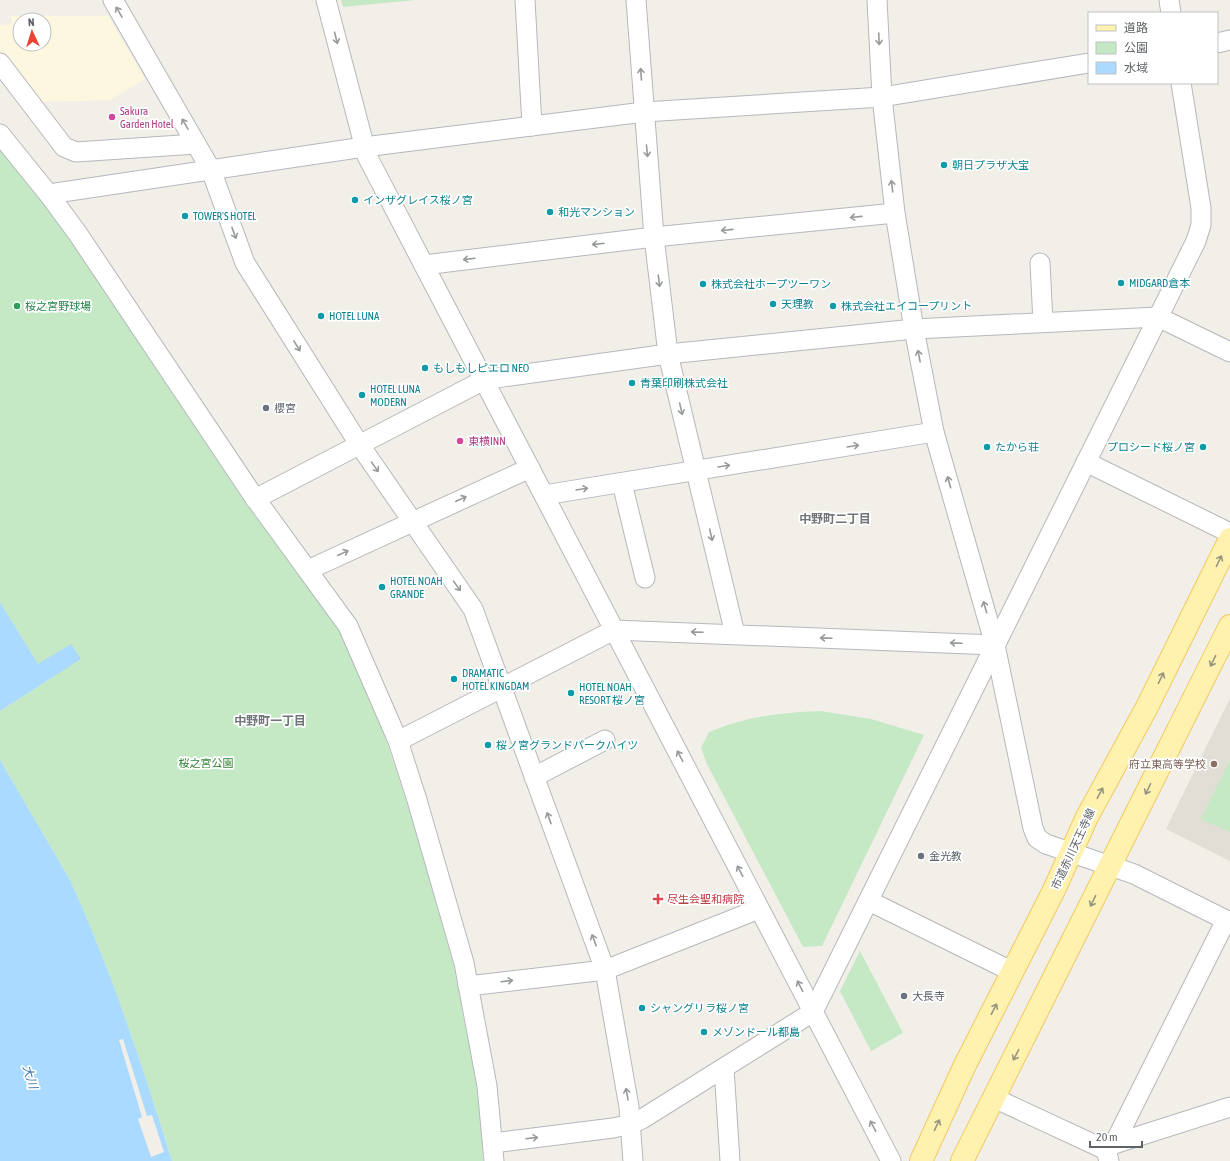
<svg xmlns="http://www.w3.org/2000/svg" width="1230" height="1161" font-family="'Asap Condensed','Noto Sans JP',sans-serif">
<rect width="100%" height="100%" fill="#f1efe8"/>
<path fill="#fef7e0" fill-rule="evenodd" d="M11,16H108L145,79L110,100L39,102L0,52V25L12,24ZM20,20H44V44H20Z"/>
<path fill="#e1ded6" d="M1230,698V861L1166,829Z"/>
<g fill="#c5e8c5">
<path d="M341,0H416L343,7Z"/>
<path d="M0,149L58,220L246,502L338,627L382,728L410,812L453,963L474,1070L481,1123L483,1161H172C142,1065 112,972 70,880L0,760V711L50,679L38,664L0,602Z"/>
<path d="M820,711L871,719L924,735L822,946L803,947L707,764L701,748L709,732C748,716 779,713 820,711Z"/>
<path d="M1230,760V832L1201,819Z"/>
<path d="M860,951L903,1033L871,1051L840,991Z"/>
</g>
<g fill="#aadaff">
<path d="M0,602L38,664L71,644L81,659L0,711Z"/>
<path d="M0,760L70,880C112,972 142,1065 172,1161H0Z"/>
</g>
<path fill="#f1efe8" d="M123,1039L147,1116L152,1115L164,1152L151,1157L138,1119L142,1117L119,1040Z"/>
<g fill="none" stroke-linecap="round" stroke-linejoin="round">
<g stroke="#b5b8bc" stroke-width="21">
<g id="minor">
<path d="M113,0L211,170L245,263L359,444L473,609L605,970L629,1107L633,1161"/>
<path d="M326,0L367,156L891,1161"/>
<path d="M525,0L532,126"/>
<path d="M636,0L654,237L668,354L735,634"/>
<path d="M877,0L882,97L895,213L914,329L934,432L995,645L1033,828L1037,838L1046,844L1134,874L1230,922"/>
<path d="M1169,0L1171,13"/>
<path d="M1217,43L1230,40"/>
<path d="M0,63L64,147L76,152L196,144"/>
<path d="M0,134L50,196L78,234L252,494L348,626L398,741L417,800L464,963L487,1086L494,1161"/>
<path d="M49,194L364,147L644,112L882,97L1089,63"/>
<path d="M1040,263L1043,322"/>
<path d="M424,265L654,237L895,213"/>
<path d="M1086,462L1230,533"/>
<path d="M622,483L645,578"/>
<path d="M544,495L934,432"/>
<path d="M255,499L484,380L503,377L668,354L914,329L1158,317L1230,352"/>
<path d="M308,570L530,468"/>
<path d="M398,741L614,630L995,645"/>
<path d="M534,777L605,740"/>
<path d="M869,901L1013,972"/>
<path d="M468,986L605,970L759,909"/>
<path d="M724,1068L730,1161"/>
<path d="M994,1098L1106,1150L1109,1161"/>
<path d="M493,1143L613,1128L631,1124L642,1119L813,1012L1196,241L1201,225V208L1181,83"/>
<path d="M1114,1144L1226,920"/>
<path d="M1108,1148L1114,1144L1230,1107"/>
</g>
</g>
<g stroke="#f2c960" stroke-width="24">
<g id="major">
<path d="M921,1161L964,1067L1054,890L1087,817L1147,707L1230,539"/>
<path d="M962,1161L1230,626"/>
</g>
</g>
<use href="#minor" stroke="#fff" stroke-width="19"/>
<use href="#major" stroke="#fff2af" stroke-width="22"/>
</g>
<defs><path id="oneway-shaft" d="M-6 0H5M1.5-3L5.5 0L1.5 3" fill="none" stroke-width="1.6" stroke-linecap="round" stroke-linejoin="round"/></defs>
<g stroke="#979a9d">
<use href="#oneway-shaft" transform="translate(119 12) rotate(-120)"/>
<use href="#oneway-shaft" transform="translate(336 38) rotate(76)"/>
<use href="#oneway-shaft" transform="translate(879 39) rotate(87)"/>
<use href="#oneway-shaft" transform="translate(641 74) rotate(-94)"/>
<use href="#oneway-shaft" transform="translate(185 124) rotate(-120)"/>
<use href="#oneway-shaft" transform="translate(647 151) rotate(85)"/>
<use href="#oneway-shaft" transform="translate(892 186) rotate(-97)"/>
<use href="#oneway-shaft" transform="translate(856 217) rotate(174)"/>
<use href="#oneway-shaft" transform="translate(727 230) rotate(174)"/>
<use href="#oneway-shaft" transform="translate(234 233) rotate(70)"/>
<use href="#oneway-shaft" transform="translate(598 244) rotate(173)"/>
<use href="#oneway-shaft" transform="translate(469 259) rotate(173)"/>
<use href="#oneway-shaft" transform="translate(659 281) rotate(83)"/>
<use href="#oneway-shaft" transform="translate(297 346) rotate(58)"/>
<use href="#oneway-shaft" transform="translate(919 356) rotate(-101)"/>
<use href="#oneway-shaft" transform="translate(681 409) rotate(77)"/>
<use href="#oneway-shaft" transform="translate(853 446) rotate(-9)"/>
<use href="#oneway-shaft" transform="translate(724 466) rotate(-9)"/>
<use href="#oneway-shaft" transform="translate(375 467) rotate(55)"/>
<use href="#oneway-shaft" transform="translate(949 482) rotate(-106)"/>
<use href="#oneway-shaft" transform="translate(582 489) rotate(-9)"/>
<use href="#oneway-shaft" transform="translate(461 499) rotate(-25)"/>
<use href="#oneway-shaft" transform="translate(711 535) rotate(77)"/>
<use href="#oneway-shaft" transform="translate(343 553) rotate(-25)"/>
<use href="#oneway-shaft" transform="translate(457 586) rotate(55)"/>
<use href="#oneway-shaft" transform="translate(985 607) rotate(-106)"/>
<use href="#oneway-shaft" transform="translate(697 632) rotate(-178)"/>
<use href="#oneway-shaft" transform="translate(826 638) rotate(-178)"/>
<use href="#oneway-shaft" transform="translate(956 643) rotate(-178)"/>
<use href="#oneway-shaft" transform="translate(680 756) rotate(-118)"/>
<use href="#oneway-shaft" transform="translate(549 818) rotate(-110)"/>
<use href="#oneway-shaft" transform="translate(740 871) rotate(-118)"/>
<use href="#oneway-shaft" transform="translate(594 940) rotate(-110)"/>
<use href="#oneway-shaft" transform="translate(507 981) rotate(-7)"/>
<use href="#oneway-shaft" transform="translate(800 986) rotate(-117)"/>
<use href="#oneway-shaft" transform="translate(627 1094) rotate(-100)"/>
<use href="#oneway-shaft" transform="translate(873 1126) rotate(-118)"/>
<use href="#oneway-shaft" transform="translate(532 1138) rotate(-7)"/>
</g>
<g stroke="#979581">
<use href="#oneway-shaft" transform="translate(1219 561) rotate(-64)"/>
<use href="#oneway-shaft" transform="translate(1213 661) rotate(116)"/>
<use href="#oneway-shaft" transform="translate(1161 678) rotate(-64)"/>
<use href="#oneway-shaft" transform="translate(1148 789) rotate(116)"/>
<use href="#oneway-shaft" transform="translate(1100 793) rotate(-62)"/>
<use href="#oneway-shaft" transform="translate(1093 901) rotate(116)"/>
<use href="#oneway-shaft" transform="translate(994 1009) rotate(-63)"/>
<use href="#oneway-shaft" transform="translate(1016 1055) rotate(117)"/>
<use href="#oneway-shaft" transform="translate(937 1125) rotate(-65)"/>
</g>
<g fill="#d1479c" stroke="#fff" stroke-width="1.5">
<circle cx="112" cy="117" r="4"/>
<circle cx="460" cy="441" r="4"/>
</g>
<g fill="#0f9aa8" stroke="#fff" stroke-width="1.5">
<circle cx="944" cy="165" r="4"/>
<circle cx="355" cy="200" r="4"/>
<circle cx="550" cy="212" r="4"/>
<circle cx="185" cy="216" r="4"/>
<circle cx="1121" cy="283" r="4"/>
<circle cx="703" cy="284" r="4"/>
<circle cx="773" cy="304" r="4"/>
<circle cx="833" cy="306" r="4"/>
<circle cx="321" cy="316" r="4"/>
<circle cx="425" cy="368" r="4"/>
<circle cx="632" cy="383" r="4"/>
<circle cx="362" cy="395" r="4"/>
<circle cx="987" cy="447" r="4"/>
<circle cx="1203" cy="447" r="4"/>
<circle cx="382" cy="587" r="4"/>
<circle cx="454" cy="679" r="4"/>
<circle cx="571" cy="693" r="4"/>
<circle cx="488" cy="745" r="4"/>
<circle cx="642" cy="1008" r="4"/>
<circle cx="704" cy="1032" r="4"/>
</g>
<circle fill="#2e9e5b" stroke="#fff" stroke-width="1.5" cx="17" cy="306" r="4"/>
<g fill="#6b7280" stroke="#fff" stroke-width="1.5">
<circle cx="266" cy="408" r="4"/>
<circle cx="921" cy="856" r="4"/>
<circle cx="904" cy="996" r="4"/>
</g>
<circle fill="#8d6e63" stroke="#fff" stroke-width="1.5" cx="1214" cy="764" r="4"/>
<path fill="#e0444e" stroke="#fff" stroke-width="1.5" d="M656 893h4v4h4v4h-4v4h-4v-4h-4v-4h4z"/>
<g text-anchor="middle" stroke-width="3.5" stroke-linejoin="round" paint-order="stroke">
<g font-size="11" fill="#b23c85" stroke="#fff" text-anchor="start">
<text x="120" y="115">Sakura<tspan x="120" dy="13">Garden Hotel</tspan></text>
<text x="468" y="445">東横INN</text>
</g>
<g font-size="11" fill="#0d838f" stroke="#fff" text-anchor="start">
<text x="952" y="169">朝日プラザ大宝</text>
<text x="363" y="204">インザグレイス桜ノ宮</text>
<text x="558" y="216">和光マンション</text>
<text x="193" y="220">TOWER'S HOTEL</text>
<text x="1129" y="287">MIDGARD倉本</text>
<text x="711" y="288">株式会社ホープツーワン</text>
<text x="781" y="308">天理教</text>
<text x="841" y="310">株式会社エイコープリント</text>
<text x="329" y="320">HOTEL LUNA</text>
<text x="433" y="372">もしもしピエロ NEO</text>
<text x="640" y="387">青葉印刷株式会社</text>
<text x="370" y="393">HOTEL LUNA<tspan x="370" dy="13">MODERN</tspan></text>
<text x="995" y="451">たから荘</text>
<text x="1195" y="451" text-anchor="end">プロシード桜ノ宮</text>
<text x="390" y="585">HOTEL NOAH<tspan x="390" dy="13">GRANDE</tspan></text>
<text x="462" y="677">DRAMATIC<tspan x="462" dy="13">HOTEL KINGDAM</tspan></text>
<text x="579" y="691">HOTEL NOAH<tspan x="579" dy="13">RESORT 桜ノ宮</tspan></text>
<text x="496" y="749">桜ノ宮グランドパークハイツ</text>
<text x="650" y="1012">シャングリラ桜ノ宮</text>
<text x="712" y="1036">メゾンドール都島</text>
</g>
<g font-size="11" fill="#27864d" stroke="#fff" text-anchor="start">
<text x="25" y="310">桜之宮野球場</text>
</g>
<g font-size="11" fill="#5b616d" stroke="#fff" text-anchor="start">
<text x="274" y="412">櫻宮</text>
<text x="929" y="860">金光教</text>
<text x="912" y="1000">大長寺</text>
</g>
<g font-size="11" fill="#348238" stroke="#fff">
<text x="206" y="767">桜之宮公園</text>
</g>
<g font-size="11" fill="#785e54" stroke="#fff" text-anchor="end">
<text x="1206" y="768">府立東高等学校</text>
</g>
<g font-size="11" fill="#5f6368" stroke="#fff">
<text transform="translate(1073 849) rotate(-65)" y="4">市道赤川天王寺線</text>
</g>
<g font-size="11" fill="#be3a42" stroke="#fff" text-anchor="start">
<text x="667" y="903">尽生会聖和病院</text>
</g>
<g font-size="12" font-weight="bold" fill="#70757a" stroke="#fff">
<text x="835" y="523">中野町二丁目</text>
<text x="270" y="725">中野町一丁目</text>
</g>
<g font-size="12" font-style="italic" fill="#4174aa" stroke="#fff">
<text transform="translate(30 1077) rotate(74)" y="4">大川</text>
</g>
</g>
<rect x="1088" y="12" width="130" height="72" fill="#ffffff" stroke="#bfc1c3"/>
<rect x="1096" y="25" width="20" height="6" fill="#fff2af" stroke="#bfc1c3"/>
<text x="1124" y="32" font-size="12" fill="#5f6368">道路</text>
<rect x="1096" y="42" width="20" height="12" fill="#c5e8c5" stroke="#bfc1c3"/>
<text x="1124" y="52" font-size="12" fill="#5f6368">公園</text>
<rect x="1096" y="62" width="20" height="12" fill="#aadaff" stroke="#bfc1c3"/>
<text x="1124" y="72" font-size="12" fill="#5f6368">水域</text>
<g transform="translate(32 32) rotate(356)"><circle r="19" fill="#ffffff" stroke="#bfc1c3"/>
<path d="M0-3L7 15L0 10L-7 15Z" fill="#ea4335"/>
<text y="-6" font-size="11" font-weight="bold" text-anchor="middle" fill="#5f6368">N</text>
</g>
<path d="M1090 1141v6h52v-6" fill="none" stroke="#5f6368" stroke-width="2"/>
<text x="1096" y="1141" font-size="12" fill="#5f6368" stroke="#ffffff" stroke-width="3" paint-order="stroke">20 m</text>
</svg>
